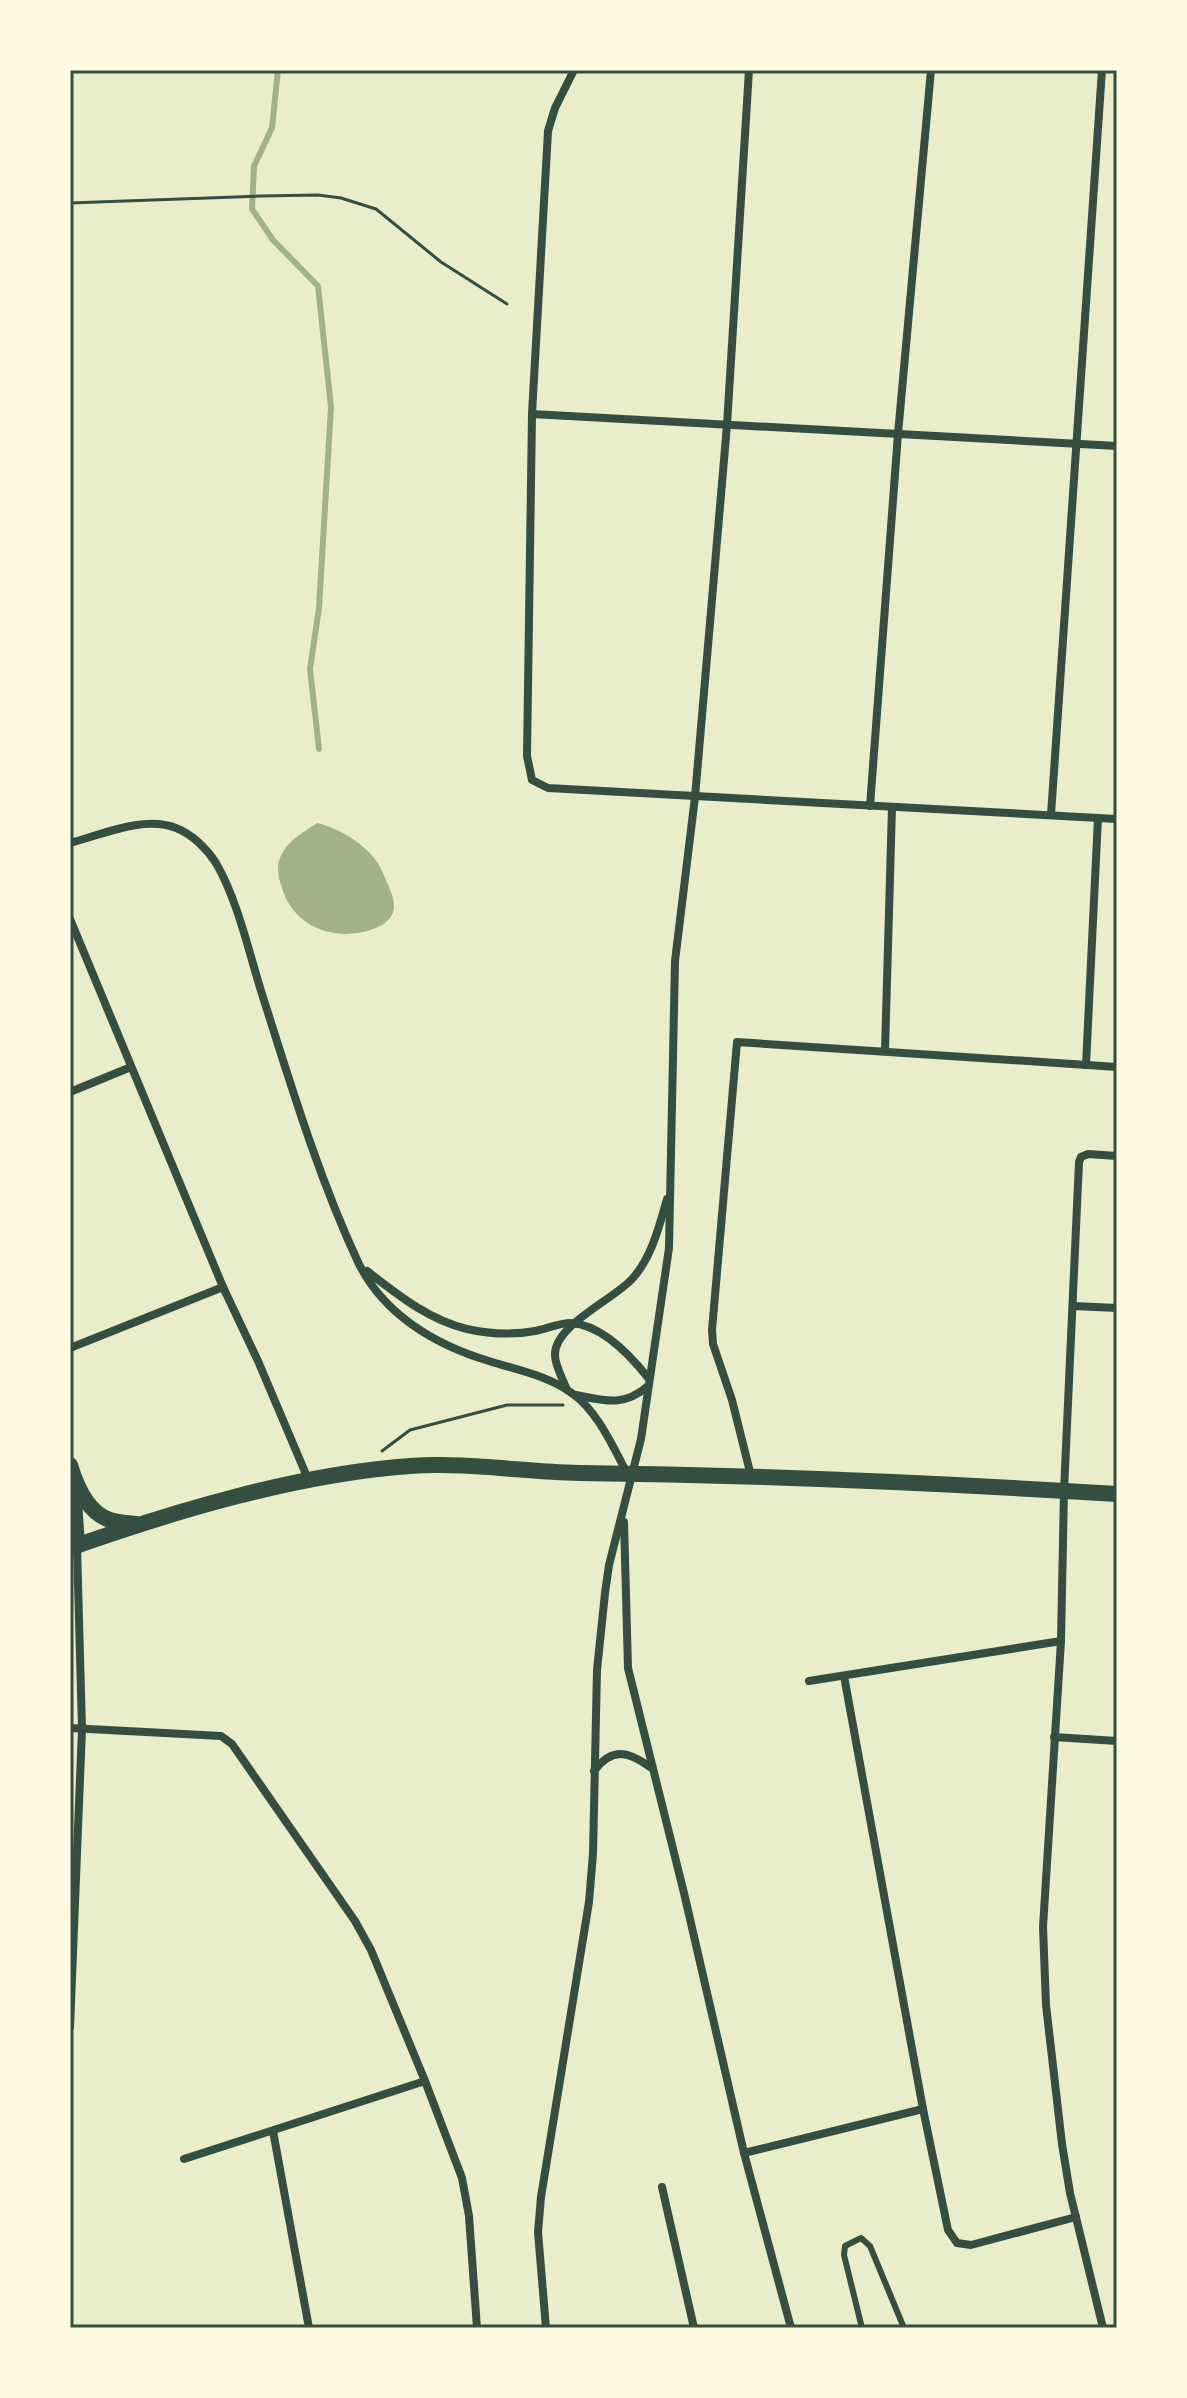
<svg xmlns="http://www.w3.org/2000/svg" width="1187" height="2398" font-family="Mulish,sans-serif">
<rect width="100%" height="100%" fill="#e9edc9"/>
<path fill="#a3b18a" d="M317,823C342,829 373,848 383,873C387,884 395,897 394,908C393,919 382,926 373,929C338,942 296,929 283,891C280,882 276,871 279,861C284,843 302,833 317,823Z"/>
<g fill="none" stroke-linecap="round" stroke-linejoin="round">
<path stroke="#a3b18a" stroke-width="6" d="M278,70L272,128L254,166L252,209L273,240L318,286L331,407L319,608L310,669L319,749"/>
<g stroke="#344e41" stroke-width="3">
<path d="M70,203L261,196L318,195L341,198L376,209L441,262L507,304"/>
<path d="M382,1451L410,1430L507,1405H563"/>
</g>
<path stroke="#344e41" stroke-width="6" d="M862,2328L844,2255L845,2246L861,2238L870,2246L904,2328"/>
<g stroke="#344e41" stroke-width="8">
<path d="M574,70L555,108L548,131L532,414L527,756L532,780L548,788L1117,819"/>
<path d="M532,414L1117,446"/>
<path d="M870,806L898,434L931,70"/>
<path d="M1051,815L1102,70"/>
<path d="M70,843C101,835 144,815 176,828C192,834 207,849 216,863C238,901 249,953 262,994C291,1085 318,1176 358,1262C383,1314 435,1345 489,1361C517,1370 550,1376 573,1394C598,1412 613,1447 627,1473"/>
<path d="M70,919L223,1287L258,1361L308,1479"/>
<path d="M885,1051L892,807"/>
<path d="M1086,1065L1098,818"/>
<path d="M70,1092L131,1067"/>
<path d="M367,1271C398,1295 429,1320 467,1329C489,1334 513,1335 535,1331C546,1329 559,1323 571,1323C602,1325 631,1356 649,1379"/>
<path d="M1073,1306L1117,1308"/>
<path d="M70,1348L223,1287"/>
<path d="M567,1390C563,1379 555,1366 555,1355C554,1325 615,1299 633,1278C652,1256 659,1227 667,1199"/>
<path d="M576,1395C605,1401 624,1407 648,1386"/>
<path d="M751,1476L732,1400L713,1344L712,1330L737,1042L1117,1067"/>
<path d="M624,1522L628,1668L684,1893L744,2153L791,2328"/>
<path d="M844,1676L923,2109L948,2230L957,2243L971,2245L1076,2217"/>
<path d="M809,1681L1061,1641"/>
<path d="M70,1728L221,1736L232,1744L355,1921L371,1950L425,2081L462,2178L469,2216L477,2328"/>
<path d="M1054,1737L1117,1741"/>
<path d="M594,1771C612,1747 628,1751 650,1767"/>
<path d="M70,2027L82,1729L77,1546"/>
<path d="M273,2131L309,2328"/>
<path d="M744,2153L923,2109"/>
<path d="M184,2159L425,2081"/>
<path d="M662,2187L694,2328"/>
<path d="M546,2328L538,2232L541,2197L589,1902L593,1854L597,1670L605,1593L609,1565L641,1439L669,1248L675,961L695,797L727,425L749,70"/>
<path d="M1103,2328L1070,2193L1062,2144L1046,2005L1043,1927L1061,1641L1064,1491L1079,1162L1081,1157L1088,1154L1117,1156"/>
</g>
<g stroke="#344e41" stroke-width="16">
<path d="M70,1465C76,1485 88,1513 110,1520C118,1523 128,1523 136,1524"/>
<path d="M73,1484L77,1546"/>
<path d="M70,1548C175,1511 298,1474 410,1466C466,1462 523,1472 579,1473C758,1475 938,1483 1117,1494"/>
</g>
</g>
<rect width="1187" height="2398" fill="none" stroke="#fefae0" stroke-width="144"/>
<rect x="72" y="72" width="1043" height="2254" fill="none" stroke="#344e41" stroke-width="3"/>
</svg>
